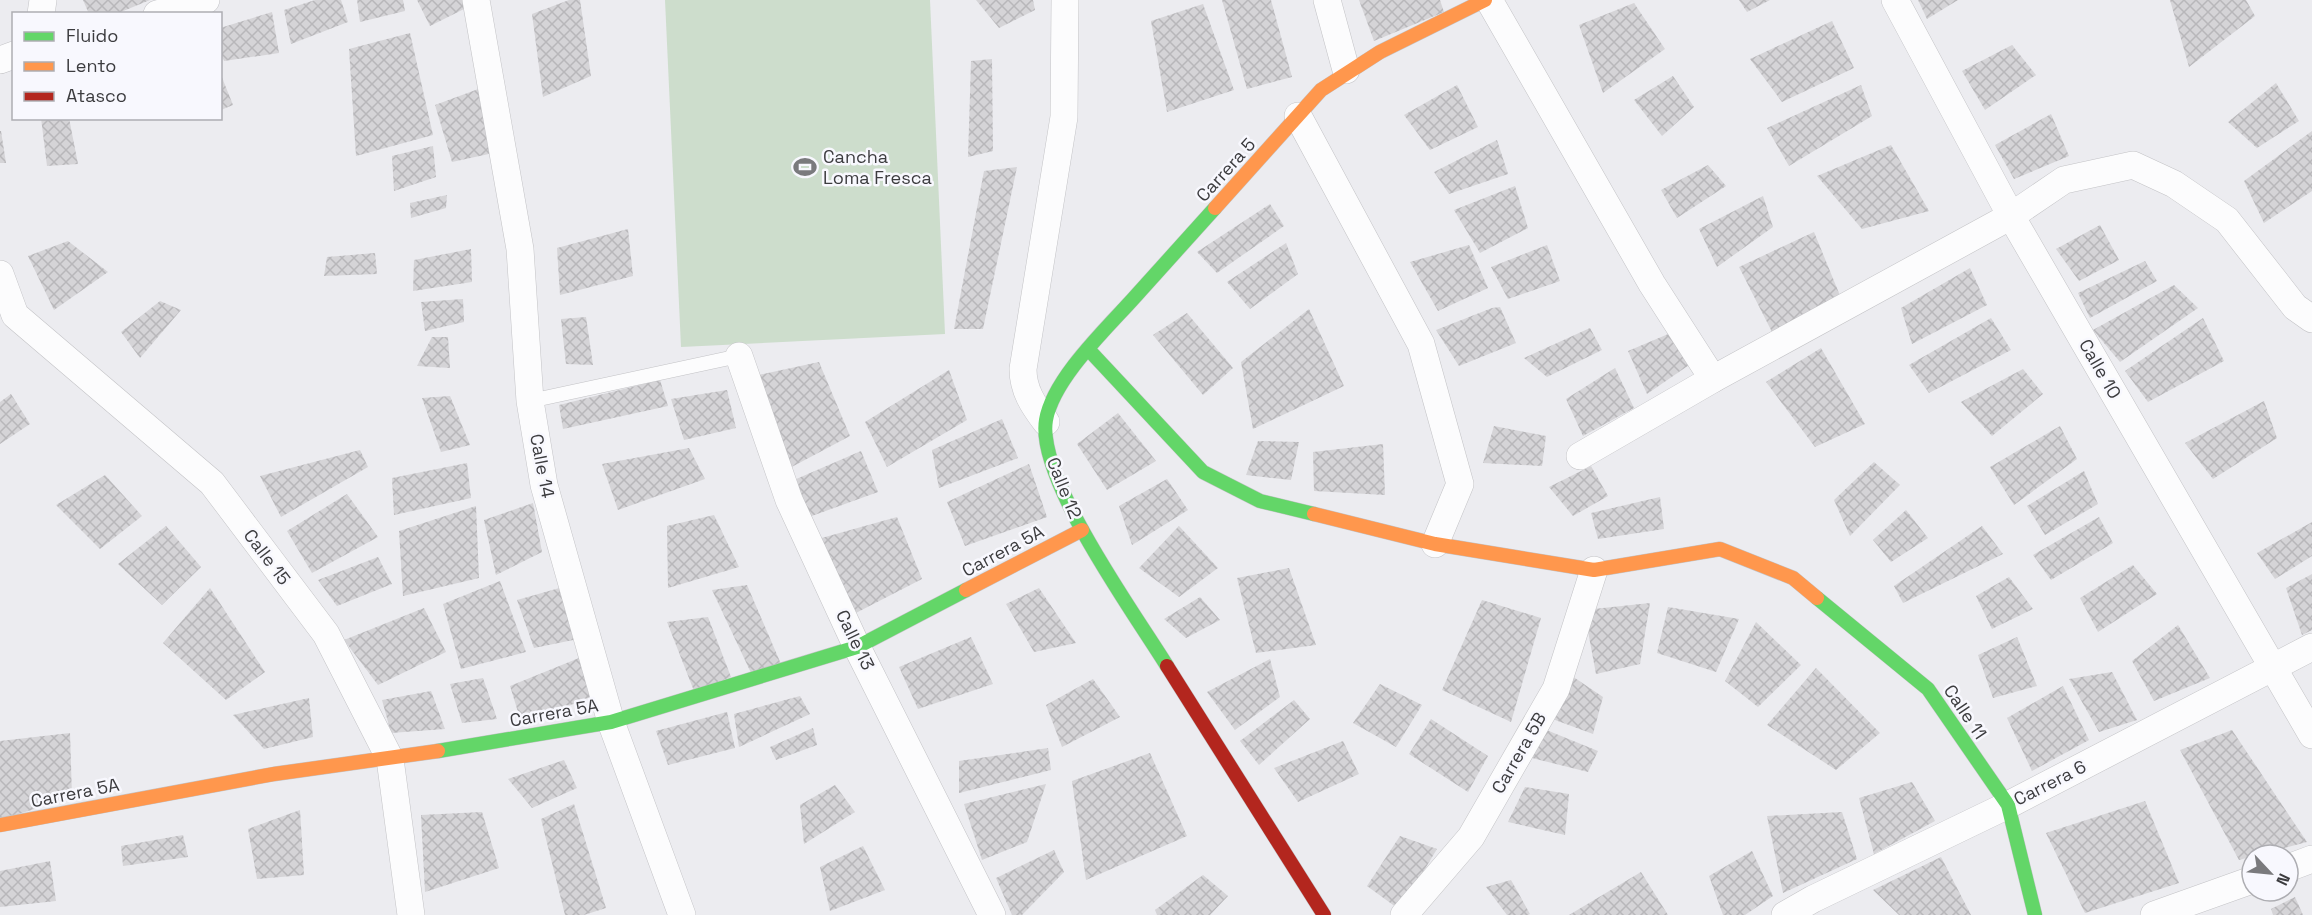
<svg xmlns="http://www.w3.org/2000/svg" width="2312" height="915" font-family="'Space Grotesk',sans-serif">
<defs>
<pattern id="building-cross-hatch" width="8" height="8" patternUnits="userSpaceOnUse" patternTransform="scale(1.5)"><rect width="8" height="8" fill="#d5d4d7"/><path d="M0 0l8 8M0 8l8-8" fill="none" stroke="#b8b7ba"/></pattern>
</defs>
<rect width="100%" height="100%" fill="#ececf0"/>
<path fill="#cdddcc" d="M665,0H930L945,334L681,347Z"/>
<g fill="url(#building-cross-hatch)">
<path d="M83,0H150L116,14H89Z"/>
<path d="M315,0H341L348,22L291,44L284,10Z"/>
<path d="M357,0H403L405,11L360,22Z"/>
<path d="M417,0H467L470,6L430,26Z"/>
<path d="M569,0H580L591,76L543,97L532,14Z"/>
<path d="M976,0H1033L1035,10L999,28Z"/>
<path d="M1222,0H1271L1292,77L1247,89Z"/>
<path d="M1359,0H1440L1444,12L1374,41Z"/>
<path d="M1739,0H1770L1747,12Z"/>
<path d="M1918,0H1958L1927,19Z"/>
<path d="M2170,0H2246L2255,16L2189,67Z"/>
<path d="M1634,3L1665,49L1603,93L1579,25Z"/>
<path d="M1203,4L1234,90L1167,112L1151,21Z"/>
<path d="M272,12L279,53L224,61L220,52V28Z"/>
<path d="M1832,21L1854,68L1782,102L1750,59Z"/>
<path d="M410,33L433,135L356,156L349,49Z"/>
<path d="M2012,45L2036,75L1985,110L1962,71Z"/>
<path d="M992,59L993,151L968,157L971,61Z"/>
<path d="M221,75L233,105L221,110Z"/>
<path d="M1673,76L1694,107L1662,136L1634,100Z"/>
<path d="M2276,83L2299,121L2257,148L2228,122Z"/>
<path d="M1457,85L1478,127L1430,150L1404,115Z"/>
<path d="M1861,85L1872,116L1789,166L1767,128Z"/>
<path d="M481,88L498,152L452,162L435,105Z"/>
<path d="M2051,114L2069,156L2014,179L1995,145Z"/>
<path d="M41,118H69L78,164L47,166Z"/>
<path d="M0,131H1L6,163H0Z"/>
<path d="M2312,131V191L2264,223L2244,181Z"/>
<path d="M1497,140L1508,174L1449,194L1434,172Z"/>
<path d="M1891,145L1929,211L1862,229L1817,176Z"/>
<path d="M433,146L436,177L394,191L392,156Z"/>
<path d="M1708,165L1726,186L1677,218L1661,190Z"/>
<path d="M1017,167L983,329H954L984,171Z"/>
<path d="M1515,186L1528,228L1480,253L1454,210Z"/>
<path d="M447,195L446,208L411,218L410,203Z"/>
<path d="M1763,196L1773,227L1717,267L1699,229Z"/>
<path d="M1270,204L1284,226L1217,273L1197,252Z"/>
<path d="M2100,225L2119,260L2079,281L2056,249Z"/>
<path d="M628,229L633,276L560,295L557,248Z"/>
<path d="M1814,232L1841,298L1772,332L1739,267Z"/>
<path d="M68,241L108,272L54,310L28,256Z"/>
<path d="M1286,243L1298,274L1250,309L1227,282Z"/>
<path d="M1469,245L1488,288L1438,311L1410,262Z"/>
<path d="M1547,245L1560,281L1508,299L1491,267Z"/>
<path d="M471,249L472,282L413,291L414,260Z"/>
<path d="M375,253L377,274L324,276L327,257Z"/>
<path d="M2145,261L2157,281L2090,318L2078,293Z"/>
<path d="M1970,268L1987,305L1912,344L1901,308Z"/>
<path d="M2174,285L2198,308L2120,362L2093,330Z"/>
<path d="M463,299L464,322L425,331L421,302Z"/>
<path d="M160,301L181,310L140,358L121,332Z"/>
<path d="M1500,307L1516,343L1459,366L1436,330L1492,308Z"/>
<path d="M1309,309L1344,386L1253,429L1241,362Z"/>
<path d="M1187,313L1233,368L1203,395L1153,335Z"/>
<path d="M586,317L593,365L566,364L561,319Z"/>
<path d="M1991,318L2011,350L1929,393L1909,365Z"/>
<path d="M2203,318L2224,361L2148,402L2125,371Z"/>
<path d="M1590,328L1602,350L1547,377L1524,358Z"/>
<path d="M1673,332L1692,363L1647,394L1628,351Z"/>
<path d="M432,337H448L450,368L417,366Z"/>
<path d="M1821,348L1865,424L1815,447L1766,382Z"/>
<path d="M819,362L850,436L786,470L758,375Z"/>
<path d="M1615,368L1634,408L1583,436L1566,399Z"/>
<path d="M2023,369L2043,394L1992,436L1961,402Z"/>
<path d="M949,370L967,420L887,467L865,422Z"/>
<path d="M660,380L668,406L563,429L559,405Z"/>
<path d="M727,390L736,428L684,440L671,399Z"/>
<path d="M11,394L30,424L0,444V402Z"/>
<path d="M450,396L470,445L441,452L422,398Z"/>
<path d="M2264,401L2277,438L2213,479L2185,443Z"/>
<path d="M1118,413L1156,461L1107,490L1077,444Z"/>
<path d="M1002,419L1018,458L939,488L932,450Z"/>
<path d="M1494,426L1546,436L1542,466L1483,463Z"/>
<path d="M2060,426L2077,459L2014,505L1990,467Z"/>
<path d="M1258,441L1299,442L1291,480L1246,475Z"/>
<path d="M1383,444L1385,495L1314,491L1313,452Z"/>
<path d="M689,448L705,479L618,510L602,464Z"/>
<path d="M360,450L368,467L281,517L260,476Z"/>
<path d="M861,451L878,492L809,517L787,483Z"/>
<path d="M1874,462L1900,485L1850,536L1834,500Z"/>
<path d="M467,463L471,498L394,515L392,478Z"/>
<path d="M1029,464L1047,517L965,546L947,502Z"/>
<path d="M1591,466L1608,496L1573,516L1549,487Z"/>
<path d="M2084,471L2098,504L2045,535L2027,506Z"/>
<path d="M105,475L142,516L100,549L56,505Z"/>
<path d="M1167,479L1188,510L1132,545L1119,506Z"/>
<path d="M347,494L378,537L312,573L287,531Z"/>
<path d="M1660,497L1664,529L1598,539L1591,513Z"/>
<path d="M533,503L542,552L496,575L484,520Z"/>
<path d="M476,506L479,578L403,596L399,531Z"/>
<path d="M1906,510L1928,538L1891,562L1873,540Z"/>
<path d="M714,515L739,567L668,588L667,526Z"/>
<path d="M897,517L922,579L850,616L818,539Z"/>
<path d="M2099,517L2113,543L2051,580L2033,555Z"/>
<path d="M2312,522V556L2275,579L2257,553Z"/>
<path d="M166,526L201,567L162,605L118,564Z"/>
<path d="M1179,526L1218,568L1179,597L1139,568Z"/>
<path d="M1982,526L2003,554L1903,603L1894,586Z"/>
<path d="M378,557L392,584L337,606L318,580Z"/>
<path d="M2133,565L2157,594L2098,632L2080,598Z"/>
<path d="M1289,568L1316,645L1256,653L1237,578Z"/>
<path d="M2312,574V630L2302,635L2286,588Z"/>
<path d="M2009,577L2033,609L1992,629L1976,596Z"/>
<path d="M500,581L526,652L461,669L443,604Z"/>
<path d="M747,585L781,664L752,675L712,590Z"/>
<path d="M563,587L583,638L534,648L517,600Z"/>
<path d="M210,588L265,672L226,700L163,643Z"/>
<path d="M1039,588L1076,643L1034,652L1006,604Z"/>
<path d="M1200,597L1220,620L1186,638L1164,619Z"/>
<path d="M1482,600L1541,618L1511,722L1442,690Z"/>
<path d="M1650,603L1640,664L1596,674L1584,610Z"/>
<path d="M1668,607L1739,619L1716,672L1657,653Z"/>
<path d="M424,608L446,652L378,685L344,640Z"/>
<path d="M708,617L731,677L694,691L667,622Z"/>
<path d="M1756,622L1801,665L1758,707L1725,681Z"/>
<path d="M2178,625L2210,678L2154,701L2132,661Z"/>
<path d="M971,637L993,684L918,709L899,667Z"/>
<path d="M2017,637L2037,686L1993,698L1978,655Z"/>
<path d="M579,658L595,695L522,725L510,686Z"/>
<path d="M1270,659L1280,697L1235,730L1207,692Z"/>
<path d="M1816,668L1880,733L1836,770L1767,725Z"/>
<path d="M2112,672L2137,720L2099,732L2069,679Z"/>
<path d="M1569,674L1603,697L1593,734L1547,717Z"/>
<path d="M483,678L497,719L462,723L450,684Z"/>
<path d="M1093,679L1120,717L1062,747L1046,705Z"/>
<path d="M1380,684L1422,705L1396,747L1353,723Z"/>
<path d="M2063,686L2089,740L2032,771L2007,718Z"/>
<path d="M431,691L445,729L391,733L382,700Z"/>
<path d="M800,696L810,714L739,747L734,714Z"/>
<path d="M309,698L313,737L264,749L233,715Z"/>
<path d="M1294,700L1310,719L1259,765L1240,741Z"/>
<path d="M727,712L735,748L668,765L656,731Z"/>
<path d="M1431,719L1488,756L1468,792L1409,754Z"/>
<path d="M813,728L817,745L776,760L770,747Z"/>
<path d="M1544,729L1598,751L1588,772L1528,757Z"/>
<path d="M2232,730L2307,842L2239,860L2180,750Z"/>
<path d="M70,733L72,797L0,820V741Z"/>
<path d="M1343,741L1359,774L1298,802L1274,768Z"/>
<path d="M1048,748L1051,770L959,793V761Z"/>
<path d="M1150,753L1187,836L1086,880L1072,781Z"/>
<path d="M564,760L577,788L532,808L508,779Z"/>
<path d="M1912,782L1935,821L1874,854L1859,798Z"/>
<path d="M1046,784L1027,842L982,860L964,804Z"/>
<path d="M835,785L855,812L804,844L800,805Z"/>
<path d="M1525,787L1569,794L1565,835L1508,822Z"/>
<path d="M2145,801L2179,883L2085,913L2046,833Z"/>
<path d="M574,804L606,908L584,915H565L541,819Z"/>
<path d="M300,810L304,875L257,879L248,829Z"/>
<path d="M482,812L499,868L425,892L421,815Z"/>
<path d="M1842,812L1857,859L1783,893L1767,816Z"/>
<path d="M183,835L188,857L123,866L121,846Z"/>
<path d="M1400,836L1437,849L1400,910L1367,886Z"/>
<path d="M863,846L885,890L830,911L820,867Z"/>
<path d="M1054,850L1064,872L1022,915H1012L996,878Z"/>
<path d="M1752,851L1773,896L1745,915H1723L1709,876Z"/>
<path d="M1941,857L1971,915H1899L1873,890Z"/>
<path d="M50,861L56,901L0,907V871Z"/>
<path d="M1641,872L1668,915H1569Z"/>
<path d="M1203,875L1228,896L1210,915H1157L1155,910Z"/>
<path d="M1511,880L1530,914L1528,915H1507L1486,887Z"/>
<path d="M2295,897L2303,915H2273L2271,909Z"/>
</g>
<g fill="none" stroke-linecap="round" stroke-linejoin="round">
<g stroke="#c3c3c6" stroke-width="15">
<path id="lane" d="M530,401L739,356"/>
</g>
<g stroke="#c3c3c6" stroke-width="28">
<g id="street">
<path d="M476,0L520,249L530,401L544,485L611,722L682,915"/>
<path d="M1327,0L1346,70"/>
<path d="M1489,0L1652,284L1713,379"/>
<path d="M1895,0L2011,216L2312,735"/>
<path d="M41,14L43,0"/>
<path d="M157,14L206,0"/>
<path d="M0,60L14,55"/>
<path d="M1298,116L1421,344L1460,484L1435,544"/>
<path d="M0,274L15,315L212,483L326,634L390,759L411,915"/>
<path d="M739,356L789,500L857,647L992,915"/>
<path d="M1046,422C1033,405 1023,390 1023,369L1064,117L1065,0"/>
<path d="M1580,456L1713,379L2011,216L2064,180L2133,165L2174,184L2227,220L2295,307L2312,319"/>
<path d="M2288,868L2312,859"/>
<path d="M1404,915L1471,837L1556,689L1594,570"/>
<path d="M1785,915L1813,899L2008,805L2312,647"/>
<path d="M2154,915L2252,880"/>
</g>
</g>
<g stroke="#c3c3c6" stroke-width="15">
<g id="fast">
<path d="M1088,349L1203,472L1260,501L1314,514"/>
<path d="M1817,598L1928,689L2008,805L2035,915"/>
<path d="M1167,666C1135,614 1036,478 1046,420C1053,379 1106,329 1133,299C1160,269 1188,238 1215,208"/>
<path d="M438,751L611,722L857,647L966,590"/>
</g>
</g>
<g stroke="#c3c3c6" stroke-width="15">
<g id="slow">
<path d="M1215,208L1321,90L1380,52L1485,0"/>
<path d="M1314,514L1435,544L1594,570L1720,549L1793,578L1817,598"/>
<path d="M966,590L1082,530"/>
<path d="M0,825L274,774L438,751"/>
</g>
</g>
<g stroke="#c3c3c6" stroke-width="15">
<path id="jam" d="M1167,666L1324,915"/>
</g>
<use href="#lane" stroke="#fcfcfd" stroke-width="14"/>
<use href="#street" stroke="#fcfcfd" stroke-width="27"/>
<use href="#fast" stroke="#63d668" stroke-width="14"/>
<use href="#slow" stroke="#ff974d" stroke-width="14"/>
<use href="#jam" stroke="#b3261e" stroke-width="14"/>
</g>
<defs>
<g id="stadium-bare" transform="scale(1.8)"><path d="M0-5a6.5 5 0 1 0 0 10a6.5 5 0 1 0 0-10ZM-3.5-1.8h7v3.6h-7Z" fill="#7a7a7d" stroke="#f8f8fe" stroke-width="2.5" paint-order="stroke"/></g>
</defs>
<g fill-rule="evenodd">
<use href="#stadium-bare" x="805" y="167"/>
</g>
<g text-anchor="middle" stroke-width="5" stroke-linejoin="round" paint-order="stroke">
<g font-size="18" fill="#3c3c3f" stroke="#f8f8fe" text-anchor="start">
<text x="823" y="163">Cancha<tspan x="823" dy="21">Loma Fresca</tspan></text>
</g>
<g font-size="18" fill="#3c3c3f" stroke="#f8f8fe">
<text transform="translate(1226 170) rotate(-48)" y="6">Carrera 5</text>
<text transform="translate(2100 369) rotate(60)" y="6">Calle 10</text>
<text transform="translate(542 466) rotate(79)" y="6">Calle 14</text>
<text transform="translate(1064 488) rotate(68)" y="6">Calle 12</text>
<text transform="translate(1003 551) rotate(-28)" y="6">Carrera 5A</text>
<text transform="translate(267 557) rotate(53)" y="6">Calle 15</text>
<text transform="translate(855 640) rotate(64)" y="6">Calle 13</text>
<text transform="translate(1965 712) rotate(56)" y="6">Calle 11</text>
<text transform="translate(554 713) rotate(-10)" y="6">Carrera 5A</text>
<text transform="translate(1519 753) rotate(-60)" y="6">Carrera 5B</text>
<text transform="translate(2050 783) rotate(-27)" y="6">Carrera 6</text>
<text transform="translate(75 793) rotate(-11)" y="6">Carrera 5A</text>
</g>
</g>
<rect x="12" y="12" width="210" height="108" fill="#f8f8fe" stroke="#adadb2" stroke-width="1.5"/>
<rect x="24" y="32" width="30" height="9" fill="#63d668" stroke="#adadb2" stroke-width="1.5"/>
<text x="66" y="42" font-size="18" fill="#3c3c3f">Fluido</text>
<rect x="24" y="62" width="30" height="9" fill="#ff974d" stroke="#adadb2" stroke-width="1.5"/>
<text x="66" y="72" font-size="18" fill="#3c3c3f">Lento</text>
<rect x="24" y="92" width="30" height="9" fill="#b3261e" stroke="#adadb2" stroke-width="1.5"/>
<text x="66" y="102" font-size="18" fill="#3c3c3f">Atasco</text>
<g transform="translate(2270 873) rotate(116)"><circle r="28" fill="#f8f8fe" stroke="#adadb2" stroke-width="1.5"/>
<path d="M0-4.5L10 22L0 15L-10 22Z" fill="#7a7a7d"/>
<text y="-9" font-size="16" font-weight="bold" text-anchor="middle" fill="#3c3c3f">N</text>
</g>
</svg>
